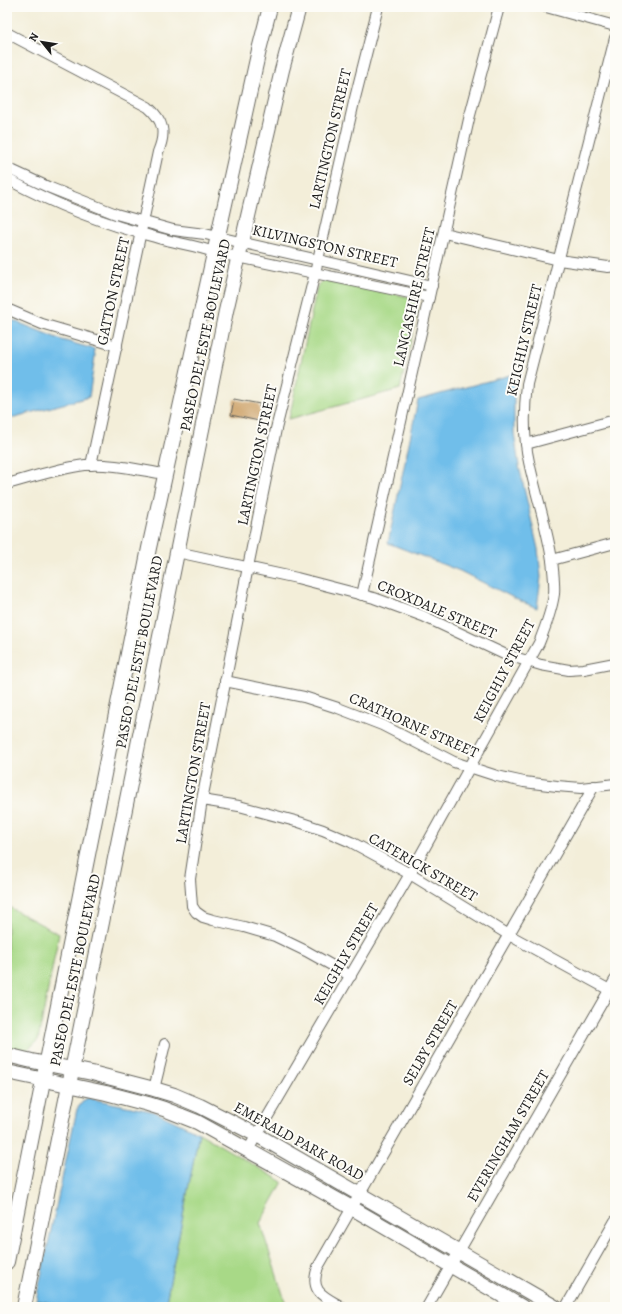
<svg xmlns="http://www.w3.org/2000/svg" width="622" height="1314" font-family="Alegreya,serif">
<rect width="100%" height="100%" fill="#fdfcf7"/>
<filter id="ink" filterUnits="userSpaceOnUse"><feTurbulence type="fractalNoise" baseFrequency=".025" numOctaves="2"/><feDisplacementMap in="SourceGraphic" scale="8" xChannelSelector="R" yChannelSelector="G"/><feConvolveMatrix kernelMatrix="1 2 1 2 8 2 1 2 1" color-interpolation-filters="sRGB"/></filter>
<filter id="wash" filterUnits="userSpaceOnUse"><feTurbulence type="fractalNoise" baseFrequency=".012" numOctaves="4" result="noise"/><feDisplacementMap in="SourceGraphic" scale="16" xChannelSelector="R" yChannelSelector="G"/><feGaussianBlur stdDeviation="0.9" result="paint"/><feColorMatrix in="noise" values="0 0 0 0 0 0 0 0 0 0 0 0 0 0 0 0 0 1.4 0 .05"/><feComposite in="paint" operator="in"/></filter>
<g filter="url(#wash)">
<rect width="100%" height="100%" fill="#f3eed9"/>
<g fill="#a8d987" stroke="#627a52">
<path d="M323,280L415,298L417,303L418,309L400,389L289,419L317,287Z"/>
<path d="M7,906L59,934L38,1040L26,1051L7,1047Z"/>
<path d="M199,1133L283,1182L260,1223L287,1307H165Z"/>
<path d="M36,1300L69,1307H35Z"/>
</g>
<g fill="#6fbeea" stroke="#466d83">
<path d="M7,318L62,340L94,349L95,356L89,397L7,419Z"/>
<path d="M518,373L514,394V433L519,466L538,549L541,577L537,608L518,600L460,571L388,543L418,400Z"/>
<path d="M88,1098L155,1112L199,1133L165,1307H69L36,1300L77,1109L84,1100Z"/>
</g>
<g id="blocks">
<path fill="#d2ab77" d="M234,399L260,404L259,407L261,408L260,411H261L259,421L231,415Z"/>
</g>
</g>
<g filter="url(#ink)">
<use href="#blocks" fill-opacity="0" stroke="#67665e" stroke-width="1"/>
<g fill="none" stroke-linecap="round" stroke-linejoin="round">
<g stroke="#67665e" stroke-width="12">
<g id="street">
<path d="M546,7L615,26"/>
<path d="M7,33L148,107C164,121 166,133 158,152L91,465"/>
<path d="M7,168L48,187L116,214L173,230L205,234L432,286"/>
<path d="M7,179C54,204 103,224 155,237C175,243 195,245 214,252L429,297"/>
<path d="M444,233L559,260L608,267L615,266"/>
<path d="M7,309L42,324L117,346"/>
<path d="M526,444L615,420"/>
<path d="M7,484C33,477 59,468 85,465C111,463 139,470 165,474"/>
<path d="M177,552L297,578L374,598L423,616L504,654L541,665L569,670L584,669L615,663"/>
<path d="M552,560L615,543"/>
<path d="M362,595L469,119L499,7"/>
<path d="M225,681L304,697L338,708L382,725L454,762L497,776L524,782L557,786L581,788L615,784"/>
<path d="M202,800L239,806L299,822L323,830L351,842L410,874L509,935L615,993"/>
<path d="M351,976L306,951L275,936L244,927L213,920L203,917L196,912L192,906L190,879L202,800L248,567L276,429L315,273L354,102L378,7"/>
<path d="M154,1089L165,1044"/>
<path d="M248,1150L410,874L539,643C545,628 552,609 554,594C555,583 553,571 552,560C547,527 536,495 529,462C523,436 524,410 527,384L615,38"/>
<path d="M342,1307C323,1296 309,1292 318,1267L594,786"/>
<path d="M427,1307L615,980"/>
<path d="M566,1307L615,1221"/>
</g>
</g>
<g stroke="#67665e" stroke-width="16">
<g id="secondary">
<path d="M7,1055L32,1061L92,1073L154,1089L174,1095L200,1106L257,1135L555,1307"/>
<path d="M7,1072L106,1093L148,1104L164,1109L197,1122L352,1208L522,1307"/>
<path d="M7,1262L149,548L259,50L270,7"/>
<path d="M24,1307L226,311L282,70L299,7"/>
</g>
</g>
<use href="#street" stroke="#fff" stroke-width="10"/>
<use href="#secondary" stroke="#fff" stroke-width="14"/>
</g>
</g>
<g text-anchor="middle" stroke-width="4" stroke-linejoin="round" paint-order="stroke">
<g font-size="15" fill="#1c1c1c" stroke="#fdfcf7">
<text transform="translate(330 139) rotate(-77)" y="5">LARTINGTON STREET</text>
<text transform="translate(325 246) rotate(13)" y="5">KILVINGSTON STREET</text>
<text transform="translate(113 291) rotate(-78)" y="5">GATTON STREET</text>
<text transform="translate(414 297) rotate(-77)" y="5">LANCASHIRE STREET</text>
<text transform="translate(205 335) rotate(-78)" y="5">PASEO DEL ESTE BOULEVARD</text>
<text transform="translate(524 340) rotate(-77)" y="5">KEIGHLY STREET</text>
<text transform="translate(257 455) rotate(-78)" y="5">LARTINGTON STREET</text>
<text transform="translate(437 609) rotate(23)" y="5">CROXDALE STREET</text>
<text transform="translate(139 652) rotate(-79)" y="5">PASEO DEL ESTE BOULEVARD</text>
<text transform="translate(504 671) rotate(-62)" y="5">KEIGHLY STREET</text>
<text transform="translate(414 725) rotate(24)" y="5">CRATHORNE STREET</text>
<text transform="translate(193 773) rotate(-80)" y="5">LARTINGTON STREET</text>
<text transform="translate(423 867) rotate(30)" y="5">CATERICK STREET</text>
<text transform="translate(346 954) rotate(-60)" y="5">KEIGHLY STREET</text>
<text transform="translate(75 970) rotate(-78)" y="5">PASEO DEL ESTE BOULEVARD</text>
<text transform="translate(430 1043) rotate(-60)" y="5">SELBY STREET</text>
<text transform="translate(508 1136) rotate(-60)" y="5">EVERINGHAM STREET</text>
<text transform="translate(299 1141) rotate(29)" y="5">EMERALD PARK ROAD</text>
</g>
</g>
<rect width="622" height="1314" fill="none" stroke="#fdfcf7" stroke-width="24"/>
<g transform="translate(42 42) rotate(300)" stroke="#fdfcf7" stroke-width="3" paint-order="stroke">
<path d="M0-3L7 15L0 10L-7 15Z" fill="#1c1c1c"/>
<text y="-6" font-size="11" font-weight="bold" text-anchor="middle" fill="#1c1c1c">N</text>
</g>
</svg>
